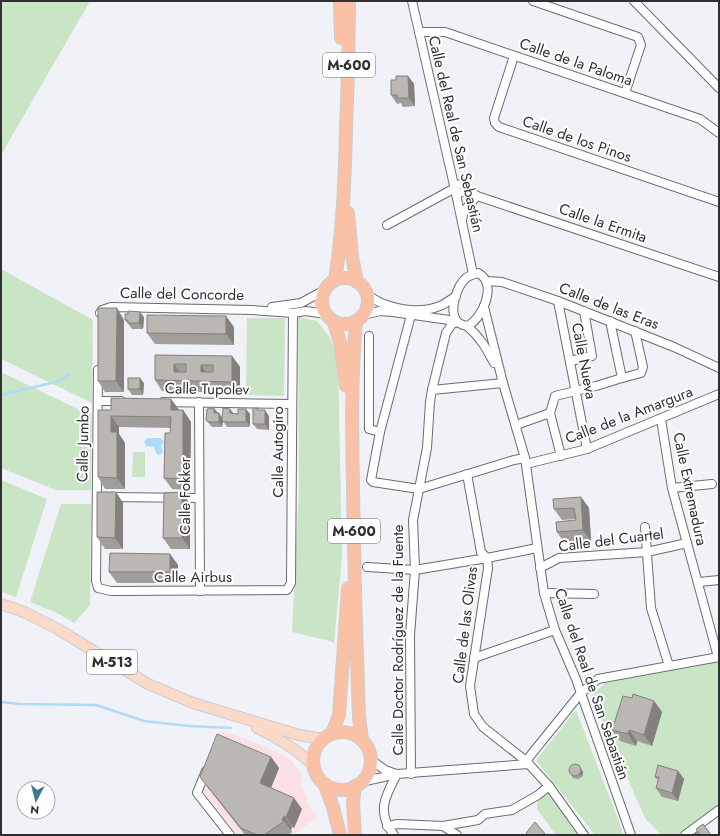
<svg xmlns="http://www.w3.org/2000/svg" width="720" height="836" font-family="Jost,sans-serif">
<rect width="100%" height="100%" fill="#f0f2f7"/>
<path fill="#fbe1e5" d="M220,730L252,741L281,754L290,759L303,777L301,782L310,808L317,817L293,835H237L197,784Z"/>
<g fill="#c9e5c5">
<path d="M4,1H90L1,155V5Z"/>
<path d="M1,269L93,320L92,403L1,359Z"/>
<path d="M298,317L317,321L329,336L338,359L342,558L334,643L330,641L292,632L299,490Z"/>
<path d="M247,318H285L284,396L246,395Z"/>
<path d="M1,372L88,414L92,415L91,490H56L1,468Z"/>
<path d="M133,452H145V477H132Z"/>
<path d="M1,480L47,499L16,597L1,592Z"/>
<path d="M61,504H91L90,605L74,623L57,613L30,602Z"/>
<path d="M719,662V806L678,835H661L645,818L591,696L605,683Z"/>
<path d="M576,710L622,830L623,835H595L536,760Z"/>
<path d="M549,786L584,835H556L537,809L538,795Z"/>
</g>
<path fill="#b0daf9" d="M147,438H160L162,439L164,442L161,446L163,451L162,454L158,455L156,453L154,447L146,446L144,442Z"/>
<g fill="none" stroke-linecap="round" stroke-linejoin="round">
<g stroke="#b0daf9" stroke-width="2.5">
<path d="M1,395L60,381L70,374"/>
<path d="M1,702L20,704L96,705L144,721L189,726L231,728"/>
</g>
<g stroke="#6a6c70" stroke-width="10">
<g id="minor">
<path d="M412,1L456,194L473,274"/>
<path d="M533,1L638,37L641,45L625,93"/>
<path d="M634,1L719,88"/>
<path d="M419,32H445L700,119L719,133"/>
<path d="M514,56L494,118L495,123L499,127L719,202"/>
<path d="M456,194C465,191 469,190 477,196L719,277"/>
<path d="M462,220L464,211L477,196"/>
<path d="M387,225L455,188L457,185L462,184"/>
<path d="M478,273C498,283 483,319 467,326C463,325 458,324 456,320C449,309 457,286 466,278C470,275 474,274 478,273Z"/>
<path d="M487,281L502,282L558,301L674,347L719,368"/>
<path d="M367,295C373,298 378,302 384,304C399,310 421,313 437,307C444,305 450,300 456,296"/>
<path d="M558,301L587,449"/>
<path d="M272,307L301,303L323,291"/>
<path d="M484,307L503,383L525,458L544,593L555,630L576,679L631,835"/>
<path d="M100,313L102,310L111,307L252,310L293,313L306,311L325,314"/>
<path d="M364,315L380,311L393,312L456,321"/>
<path d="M411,315L380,432L371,480L373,482L419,489L514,460L525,458"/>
<path d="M610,321L622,378"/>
<path d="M467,326C481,338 486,348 494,363"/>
<path d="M369,336V429L380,432"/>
<path d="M570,361L592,356L584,311"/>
<path d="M98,370L96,581L98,588L111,591L287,590L291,583L293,313"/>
<path d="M432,390L503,383"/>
<path d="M98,401H121"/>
<path d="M163,402L292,404"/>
<path d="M199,402L200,591"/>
<path d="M661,419L672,488L718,657"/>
<path d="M516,425L550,413"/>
<path d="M561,456L550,413L555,396L596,386L622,378L641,373L643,367L635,331"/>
<path d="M526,464L587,449L719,394"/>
<path d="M467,474L481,552L487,558L488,568L470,686L474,714L483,727L526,761L549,786L584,835"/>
<path d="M672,488L712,484"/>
<path d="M110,497L199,498"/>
<path d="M645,527L651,608L669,666"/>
<path d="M367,567L415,570L487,558L537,548"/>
<path d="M540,568L559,558L647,552L687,543"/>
<path d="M699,582L719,580"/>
<path d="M544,593L594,594"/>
<path d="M474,658L555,630"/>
<path d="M370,759L385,770L396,774"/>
<path d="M526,761L580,694L598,679L719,657"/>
<path d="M206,771L197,793L230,835"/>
<path d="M411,774L410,635L415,570L413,520L427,448L430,402L432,390L446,333L452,324L457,322"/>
<path d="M361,782L397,774L529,764"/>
<path d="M387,826L398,824L443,826L457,835"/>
<path d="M443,826L478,820L485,814L512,810L538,795L549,786"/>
<path d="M394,835C376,813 385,796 397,774"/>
<path d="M685,835L719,810"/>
</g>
</g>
<g stroke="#cdcdce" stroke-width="12">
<g id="major">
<path d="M1,604L24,612L56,628L148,684L193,703L299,735L323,739"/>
<path d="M257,728C279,738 295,748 313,765"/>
</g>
</g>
<g stroke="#cdcdce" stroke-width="14">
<g id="highway">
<path d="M340,1L341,38"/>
<path d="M348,213L352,256L357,282"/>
<circle cx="345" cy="301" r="23"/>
<path d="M335,280C343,230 345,179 346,129C348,86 349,44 349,1"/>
<path d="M334,322L340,343L346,386"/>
<path d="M356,322C351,376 352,431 353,486C354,563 356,640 359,717L362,740"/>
<circle cx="342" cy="761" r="29"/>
<path d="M332,734L339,715L348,588"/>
<path d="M324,783L333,807L340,835"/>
<path d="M355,786L353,802L355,835"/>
</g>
</g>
<use href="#minor" stroke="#fff" stroke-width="8"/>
<use href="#major" stroke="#fcdaca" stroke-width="10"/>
<use href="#highway" stroke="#fac1a6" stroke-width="12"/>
</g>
<g fill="#a19d9a">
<path d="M408,76L414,84L415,106L403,107L401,103L397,104L391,95L396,80Z"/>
<path d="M144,317L143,329H132L125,320Z"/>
<path d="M124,320V392H105L98,381Z"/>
<path d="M234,327V345L155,344L147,333Z"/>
<path d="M155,355L232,356L240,367V393L162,391L155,380Z"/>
<path d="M144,383L143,395H132L128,389Z"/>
<path d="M171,399L179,410H183L191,422L190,490L172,489L164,478L170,433L171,428L119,427V434L125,443V489H105L98,477L111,410Z"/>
<path d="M214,408L222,418L233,414H250V426L249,427H227L223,421L222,427H212L206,420Z"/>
<path d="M259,410L269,416V430L257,429L253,424Z"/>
<path d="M116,492L123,503V549H105L97,537Z"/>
<path d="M581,497L589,508L591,541L565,544L557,532L576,520L575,519L562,520L554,509Z"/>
<path d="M190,504V549H171L163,538Z"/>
<path d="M170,554L178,565V583H117L109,572Z"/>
<path d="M632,698L654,701L662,712L652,746L637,741L636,746L620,741L612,730Z"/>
<path d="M271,757L279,768L271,788L294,798L302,809L294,828L292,827L291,830L292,832L288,835H245L208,788L200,777Z"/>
<path d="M579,765L583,772L582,777L578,779L573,778L569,771Z"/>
<path d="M678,771L684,779L678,801L662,797L656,788L658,780L655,777Z"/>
</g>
<g fill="#83807d">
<path d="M408,76L414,84L415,106L409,98Z"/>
<path d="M117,308L124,320V392L116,381Z"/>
<path d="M140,312L144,317L143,329L139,323Z"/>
<path d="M226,316L234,327V345L226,334Z"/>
<path d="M232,356L240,367V393L232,382Z"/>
<path d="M174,364L182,375L174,372Z"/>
<path d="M201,365L208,376L201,372Z"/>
<path d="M140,378L144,383L143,395L140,389Z"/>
<path d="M171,399L179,410V421L171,410Z"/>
<path d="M214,408L218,414L214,413Z"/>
<path d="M230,409L234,414L230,413Z"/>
<path d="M246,409L250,414V426L246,421Z"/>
<path d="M183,410L191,422L190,490L183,479Z"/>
<path d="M265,410L269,416V430L265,424Z"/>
<path d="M219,413L223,419L222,427L219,422Z"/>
<path d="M111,416L119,427V434L125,443V489L117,478L111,432Z"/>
<path d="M116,492L123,503V549L115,538Z"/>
<path d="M182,492L190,504V549L182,538Z"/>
<path d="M581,497L589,508L591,541L583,530Z"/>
<path d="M170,554L178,565V583L170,572Z"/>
<path d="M654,701L662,712L652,746L644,735Z"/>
<path d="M629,730L637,741L636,746L628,734Z"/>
<path d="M271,757L279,768L268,795L260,783Z"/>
<path d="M581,769L583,772L582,777L580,774Z"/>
<path d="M678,771L684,779L678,801L672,793Z"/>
<path d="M294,798L302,809L294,828L286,817Z"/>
<path d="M284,816L292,827L291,830L284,821L282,820Z"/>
</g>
<g fill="#bbb7b3" stroke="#83807d" fill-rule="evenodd">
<path d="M396,76H408L409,98H397V95H391V80H396Z"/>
<path d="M98,308H117L116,381H98Z"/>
<path d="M128,311L140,312L139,323H128V320H125V314H128Z"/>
<path d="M147,315L226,316V334L147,333Z"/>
<path d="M155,355L232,356V382L155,380ZM174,364H186V372H174ZM201,365H213V372H201Z"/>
<rect x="128" y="378" width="12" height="11"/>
<path d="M111,398L171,399V410H183V479L164,478L165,433H170L171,417L111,416V432H117V478L98,477V410H111Z"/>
<path d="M214,408V413H219V422H208L206,420L207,409Z"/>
<path d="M223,408L230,409V413L238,414V409H246V421L245,422H223L222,420Z"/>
<path d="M253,408H258L257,410H265V424H253Z"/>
<path d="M97,492H116L115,538L97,537Z"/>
<path d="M182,492V538H163L164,493Z"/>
<path d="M581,497L583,530L557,532L556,522L576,520L574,508L554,509L553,499Z"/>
<path d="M110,553L170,554V572H109Z"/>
<path d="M633,694L654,701L644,735L629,730L628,734L612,730L623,696L632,698Z"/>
<path d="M217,734L271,757L260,783L294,798L286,817L284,816L282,820L284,821L264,835H257L241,828L200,777Z"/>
<circle cx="575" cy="770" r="6"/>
<path d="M658,765L678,771L672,793L656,788L659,777H655Z"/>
<path d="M535,822L546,835H528L526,833Z"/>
<path d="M703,824L711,835H700L696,829Z"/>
<path d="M698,832L700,835H694Z"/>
</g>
<g text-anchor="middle" stroke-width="4" stroke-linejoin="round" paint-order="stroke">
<g fill="#fff" stroke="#6d6e70" stroke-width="1">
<rect x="323" y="53" width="52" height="24" rx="3"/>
<rect x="328" y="519" width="52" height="24" rx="3"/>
<rect x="87" y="650" width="50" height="24" rx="3"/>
</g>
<g font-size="14" font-weight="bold" fill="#2f3032">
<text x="349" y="70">M-600</text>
<text x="354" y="536">M-600</text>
<text x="112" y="667">M-513</text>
</g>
<g font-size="15" fill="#2f3032" stroke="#fff">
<text transform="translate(576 62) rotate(19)" y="5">Calle de la Paloma</text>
<text transform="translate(456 134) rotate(77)" y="5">Calle del Real de San Sebastián</text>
<text transform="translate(577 139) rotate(19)" y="5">Calle de los Pinos</text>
<text transform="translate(603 223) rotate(19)" y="5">Calle la Ermita</text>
<text transform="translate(182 294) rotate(1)" y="5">Calle del Concorde</text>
<text transform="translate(609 306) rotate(21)" y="5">Calle de las Eras</text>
<text transform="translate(584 361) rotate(79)" y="5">Calle Nueva</text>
<text transform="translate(207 389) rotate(1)" y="5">Calle Tupolev</text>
<text transform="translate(629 415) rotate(-21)" y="5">Calle de la Amargura</text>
<text transform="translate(83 444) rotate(-89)" y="5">Calle Jumbo</text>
<text transform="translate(278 452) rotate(-90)" y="5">Calle Autogiro</text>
<text transform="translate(690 489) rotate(78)" y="5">Calle Extremadura</text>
<text transform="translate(185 496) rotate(-90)" y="5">Calle Fokker</text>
<text transform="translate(611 540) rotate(-7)" y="5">Calle del Cuartel</text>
<text x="193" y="582">Calle Airbus</text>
<text transform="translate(465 625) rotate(-83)" y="5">Calle de las Olivas</text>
<text transform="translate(398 640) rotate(-90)" y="5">Calle Doctor Rodríguez de la Fuente</text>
<text transform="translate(592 684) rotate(71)" y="5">Calle del Real de San Sebastián</text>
</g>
</g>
<rect width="720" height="836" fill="none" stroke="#2f3032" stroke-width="4"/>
<g transform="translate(36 800) rotate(187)"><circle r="19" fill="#ffffff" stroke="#acacad"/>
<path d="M0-3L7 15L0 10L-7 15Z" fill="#3d7990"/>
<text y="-6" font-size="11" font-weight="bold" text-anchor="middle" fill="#2f3032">N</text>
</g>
</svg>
